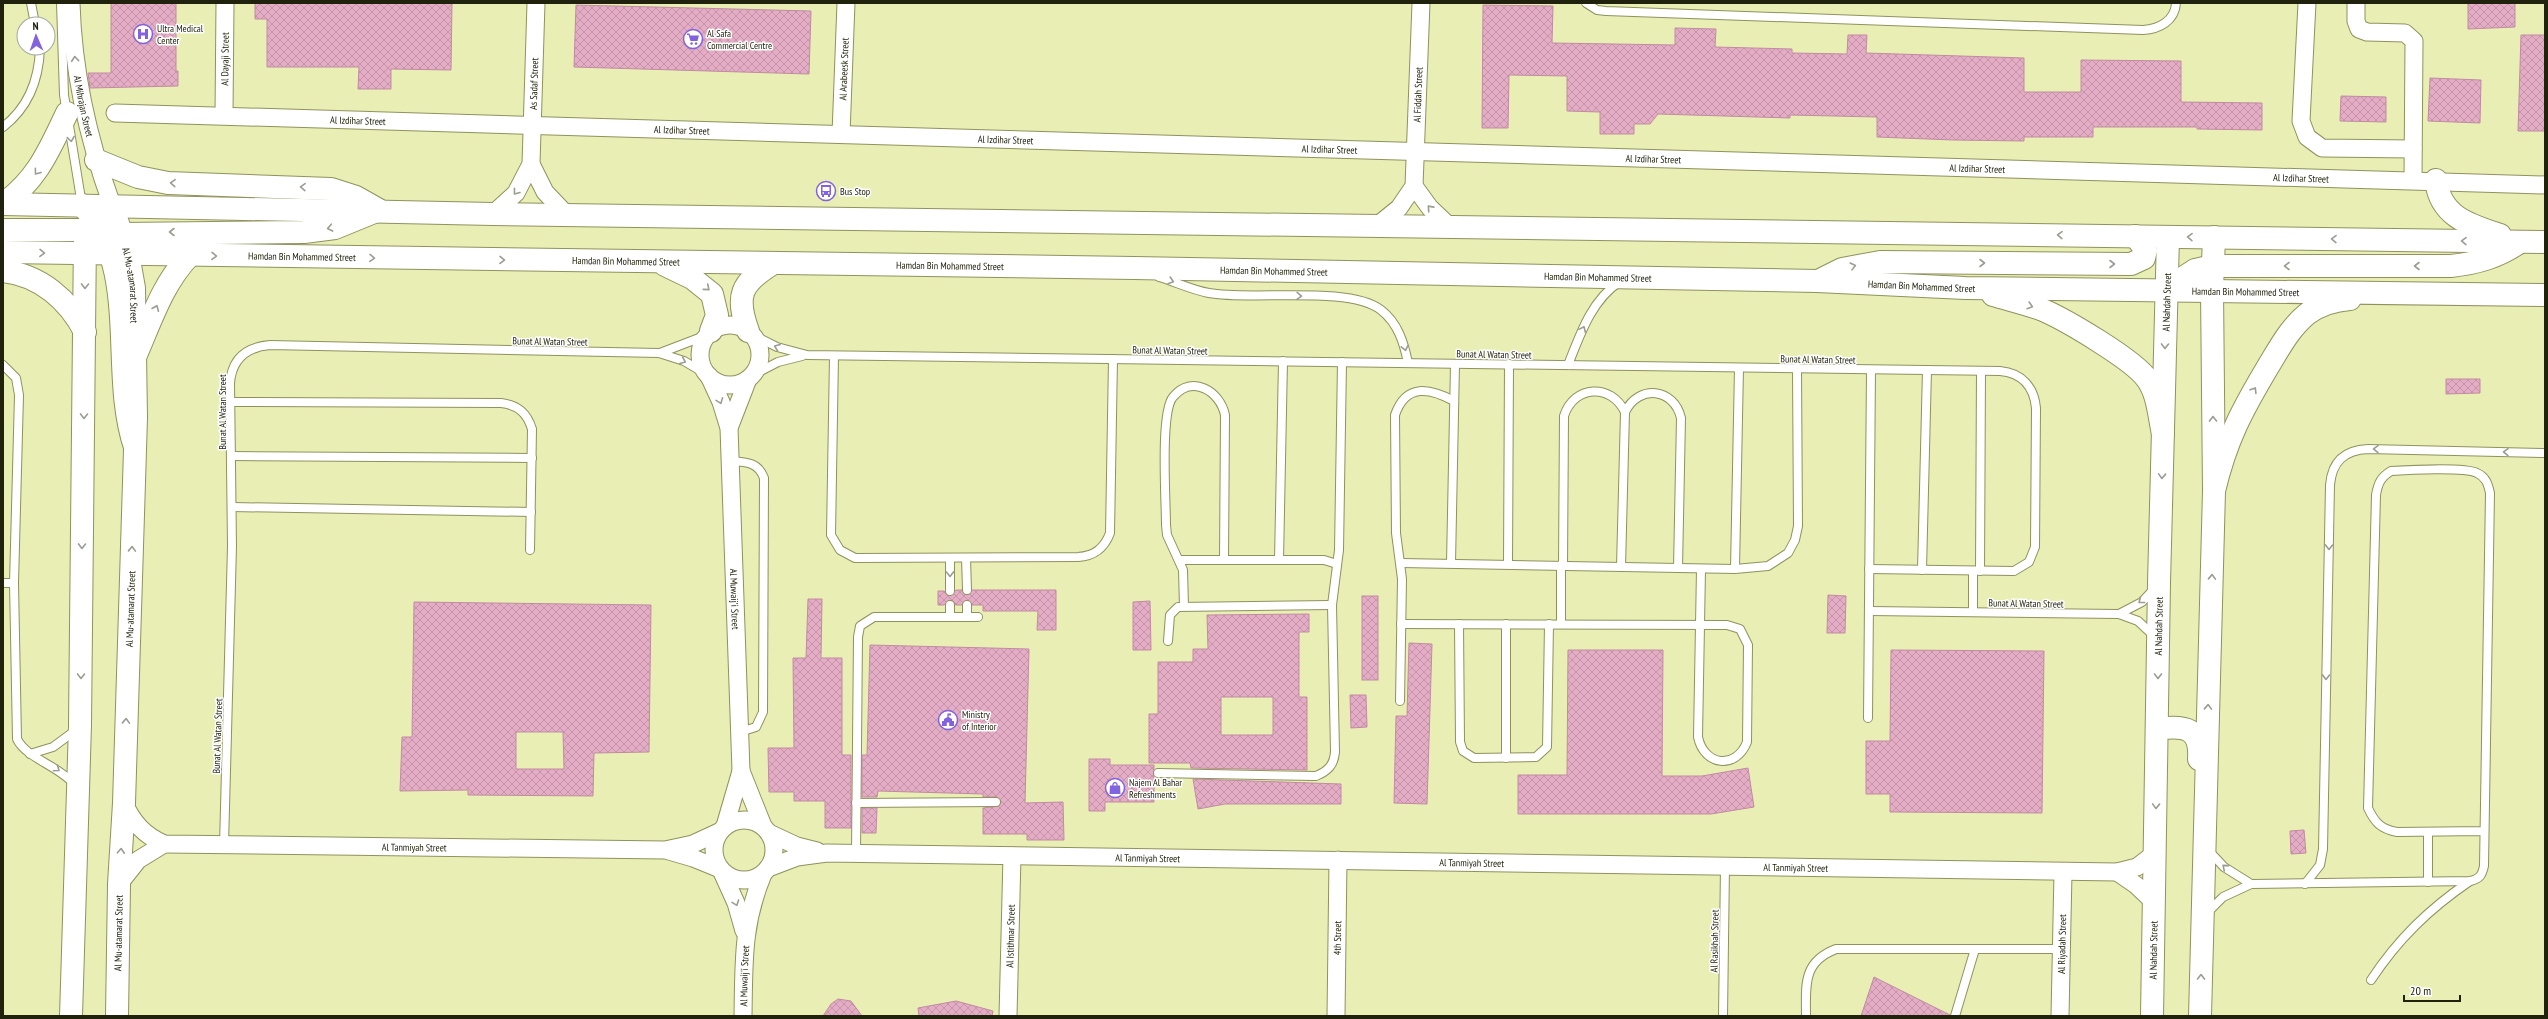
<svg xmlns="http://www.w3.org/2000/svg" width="2548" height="1019" font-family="'PT Sans Narrow',sans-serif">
<defs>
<pattern id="building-cross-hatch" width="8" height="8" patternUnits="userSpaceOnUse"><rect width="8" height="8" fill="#e5acc5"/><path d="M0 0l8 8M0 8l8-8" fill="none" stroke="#c494a8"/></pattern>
</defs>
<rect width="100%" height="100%" fill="#e9eeb5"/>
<g fill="url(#building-cross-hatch)" stroke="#c18ba2" fill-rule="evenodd">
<path d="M111,3H176V71H178V86L90,88L88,73H111Z"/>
<path d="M255,3H452L451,70L391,69V89H358L359,67H267V19H255Z"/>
<path d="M2468,3H2515V27L2468,29Z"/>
<path d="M576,5L811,11L809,74L574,67Z"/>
<path d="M1483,5L1553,6L1552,43L1675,45V28L1716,29L1715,47L1792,49V53L1847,54L1848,35H1867L1866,53L2024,58V92H2081V60L2181,61V102L2262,103V130L2197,129V127H2093V137H2024V141L1953,140L1877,137V117L1790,115V118L1658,114L1650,124H1634V134H1600V112L1567,111V76L1509,75L1508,128H1482Z"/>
<path d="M2521,35H2545V131H2518Z"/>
<path d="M2430,78L2481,80L2480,123L2428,121Z"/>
<path d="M2341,96L2386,97V122L2340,121Z"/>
<path d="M2446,379H2480V393L2446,394Z"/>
<path d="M956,590H962L967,595L972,590H1056V630H1037L1038,611H983V605H972L967,600L962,605H956L950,600L944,605H938V591H944L950,596Z"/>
<path d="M1828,595L1846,596L1845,633H1827Z"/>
<rect x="1362" y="596" width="16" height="84"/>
<path d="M808,599H822L821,658H842V755H851V828H825V801H794V792H769L768,748H794L793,658H806Z"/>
<path d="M1150,601L1151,650H1133V602Z"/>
<path d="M414,602L651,605L649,752L594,753L593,796L468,795V790L400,791L402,737H412ZM516,732H563L564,769H516Z"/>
<path d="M1309,614V632H1299V697H1307V770L1191,768L1190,763H1149V714H1158V662H1193V649H1208L1207,615ZM1221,697H1273V735H1221Z"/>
<path d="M1409,643L1432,644L1427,804L1394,803L1396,716H1407Z"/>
<path d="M870,645L1029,649L1025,803L1063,802L1064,840H1027V834H983V808L999,806L1001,802L996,797H983V794L878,791L877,797H862V755H867Z"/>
<path d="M1568,650H1663L1662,776H1702L1748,768L1754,807L1711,814H1518V775H1567Z"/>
<path d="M1891,650L2044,651L2042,813L1890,812V794H1866V741H1890Z"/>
<path d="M1350,695H1366L1367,727L1351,728Z"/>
<path d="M1089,759H1110V765H1154V802H1105V811H1089Z"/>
<path d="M1193,779L1341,784V804H1225L1198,809Z"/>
<path d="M862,808H877L876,833H862Z"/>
<path d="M2304,830L2306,853L2291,854L2290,831Z"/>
<path d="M1874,977L1950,1015V1016H1861Z"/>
<path d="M838,999L851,1001L862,1016H823L831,1004Z"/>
<path d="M956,1001L993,1011L992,1016H919L918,1008Z"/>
</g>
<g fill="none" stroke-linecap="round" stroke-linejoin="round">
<g stroke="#8f925d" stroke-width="10">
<g id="lane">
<path d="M31,3L35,24"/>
<path d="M61,3L64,95L82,205"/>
<path d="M1586,3L1597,10L1606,11L2143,30C2159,29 2175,21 2176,3"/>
<path d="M3,127C29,107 39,80 40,48"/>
<path d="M1159,277C1176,282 1192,290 1209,293C1251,301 1349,285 1381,310C1398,323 1404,343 1408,363"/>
<path d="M749,333L777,347L807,355L2000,371C2022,373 2034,387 2036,408L2035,547L2029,562L2014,571L1869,569"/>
<path d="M660,353L707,335"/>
<path d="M834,356L831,535L840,550L855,558L1078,557C1094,556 1104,549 1110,533L1113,359"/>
<path d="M3,365L16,378L19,395L14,583H3"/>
<path d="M1568,365C1580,335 1591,301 1619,282"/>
<path d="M751,376L778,362L802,356"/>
<path d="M231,402L501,403C518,405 527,413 532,429L530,550"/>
<path d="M232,456L532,458"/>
<path d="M730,461C746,462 758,462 764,478L763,712L756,727L740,732"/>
<path d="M232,507L531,512"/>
<path d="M950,558V591"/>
<path d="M966,558L967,590"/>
<path d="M1180,560H1324L1337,564"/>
<path d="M1279,560L1283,361"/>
<path d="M1401,563L1735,569L1768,566L1788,553L1795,540L1798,526L1797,368"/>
<path d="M1451,563L1455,364"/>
<path d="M1508,564L1509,364"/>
<path d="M1563,566L1564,416C1574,385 1611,383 1625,412"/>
<path d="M1621,567L1625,412C1639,384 1674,388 1681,418L1678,568"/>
<path d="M1735,569L1739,368"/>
<path d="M1922,570L1927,370"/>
<path d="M1980,571L1981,371"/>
<path d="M14,583L17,739C26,758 59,766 74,784"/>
<path d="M950,605V617"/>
<path d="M967,605V617"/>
<path d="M1184,606L1183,570L1167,535L1166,525C1166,501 1160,412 1173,397C1192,374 1220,391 1225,415L1224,559"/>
<path d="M1869,611L2119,614L2138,621L2153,635"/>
<path d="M1973,612V571"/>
<path d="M2119,614L2142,602L2154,589"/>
<path d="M1401,624L1727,625L1740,629L1748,645L1747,742C1736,770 1704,766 1698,737C1699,681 1700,625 1701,569"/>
<path d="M1459,624L1460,742L1463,751L1474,758L1536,757L1547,747L1549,624"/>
<path d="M1561,624V565"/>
<path d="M1168,641L1170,615L1178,607L1332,605"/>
<path d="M1400,701L1402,579L1396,533L1395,415C1406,383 1430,388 1454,401"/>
<path d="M1868,718L1871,370"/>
<path d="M30,754L53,747L76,730"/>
<path d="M1506,758V624"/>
<path d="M1158,773L1316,776C1328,771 1334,765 1335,752L1332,605L1339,550L1342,362"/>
<path d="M856,803L996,802"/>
<path d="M2428,832V882"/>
<path d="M224,845L232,546L230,383C232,359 246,347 270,345L659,353L684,361L706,374"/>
<path d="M2208,850L2224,867L2251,884"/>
<path d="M856,853L858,637L860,626L874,617H978"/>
<path d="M2305,884L2320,865L2323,849L2330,485C2332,462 2344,450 2368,449L2545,453"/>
<path d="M2208,912L2223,897L2251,884L2470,881C2480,879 2482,875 2484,866L2490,493C2488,484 2486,477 2477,473C2465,467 2407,470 2391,471C2381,477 2378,483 2376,495L2368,808C2375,823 2381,829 2397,832L2484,831"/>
<path d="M2371,980C2398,939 2429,909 2470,881"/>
<path d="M1723,1016L1725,866"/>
<path d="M1806,1016C1806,986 1802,962 1836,949H2062"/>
<path d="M1955,1016L1975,949"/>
</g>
</g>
<g stroke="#8f925d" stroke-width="19">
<g id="street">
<path id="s1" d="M71,3C73,74 88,139 112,205"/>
<path d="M2307,3L2301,121L2307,137L2322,148L2413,149"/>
<path d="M2356,3V21L2359,29L2367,32L2405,33L2414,41L2413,180"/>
<path id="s2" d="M115,113L2545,185"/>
<path id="s3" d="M224,115L225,3"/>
<path id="s4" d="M841,134L846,3"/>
<path d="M531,164L545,192L566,214"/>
<path d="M1414,186L1430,208L1449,226"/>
<path id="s5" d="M493,214L516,193L531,164L536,3"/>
<path id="s6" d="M1378,225L1399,208L1414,186L1421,3"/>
<circle cx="730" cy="355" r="30"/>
<path id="s7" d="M709,376L721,402L729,428L741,771L725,826"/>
<path d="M729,428L748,379"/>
<path d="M741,771L763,826"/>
<path id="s8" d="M124,803C133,823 144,835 164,844L665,850L693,844L719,832"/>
<circle cx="744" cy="850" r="30"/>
<path d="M769,833L797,846L817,851"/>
<path d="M669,851L693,858L720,869"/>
<path id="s9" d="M768,868L797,857L827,853L2117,872L2137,867L2154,854"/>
<path d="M722,872L736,903L744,931"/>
<path d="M2117,872L2136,885L2153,901"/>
<path d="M119,884L138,860L164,844"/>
<path id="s10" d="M743,1016C744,962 742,925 763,874"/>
<path id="s11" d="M1008,1016L1012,856"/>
<path id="s12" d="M1336,1016L1338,860"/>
<path id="s13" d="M2060,1016L2063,872"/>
</g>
</g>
<g stroke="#8f925d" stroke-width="24">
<g id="secondary">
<path id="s14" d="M112,205L128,254L134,288L136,418L124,803L119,884L117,1016"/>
<path d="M2158,729C2185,725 2201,728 2199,759"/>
<path d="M71,1016L80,725L85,235"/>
<path id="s15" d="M2152,1016L2159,583L2168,237"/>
<path d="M2200,1016L2214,491L2212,290L2214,237"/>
</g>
</g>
<g stroke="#8f925d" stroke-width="24">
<g id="primary">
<path d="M2436,180C2440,217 2470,225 2500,235"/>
<path d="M3,204L493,214L2545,242"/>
<path d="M3,204C38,179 49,150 67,113"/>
<path d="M82,205C142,268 109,371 135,447"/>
<path d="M3,230H84L99,225L108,215"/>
<path id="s16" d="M3,252L1134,268L1817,281L1965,288L2545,295"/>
<path d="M85,254L106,239L122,234L304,232L335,228L379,210L356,197L331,189L168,183L138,177L96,160"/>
<path d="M665,265L692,278L712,294L717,315L711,331"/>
<path d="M3,271C40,275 69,300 85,332"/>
<path d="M1822,279L1842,269L1880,262L2131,264L2144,258L2146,250L2135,236"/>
<path d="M2166,289L2195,270L2213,266H2451C2478,263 2498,257 2520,242"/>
<path d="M1993,295C2010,300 2027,304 2043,310C2066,320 2134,360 2147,379C2158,394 2159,416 2163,434"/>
<path d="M748,331C735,296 741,283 772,264"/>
<path d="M135,357C151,321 162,284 190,255"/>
<path d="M2214,491C2226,440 2242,410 2269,365C2280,347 2290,328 2307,314C2319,305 2336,300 2350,299"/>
</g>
</g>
<use href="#lane" stroke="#fff" stroke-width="8"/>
<use href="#street" stroke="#fff" stroke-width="17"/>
<use href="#secondary" stroke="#fff" stroke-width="22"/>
<use href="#primary" stroke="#fff" stroke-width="22"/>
</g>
<defs><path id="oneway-chevron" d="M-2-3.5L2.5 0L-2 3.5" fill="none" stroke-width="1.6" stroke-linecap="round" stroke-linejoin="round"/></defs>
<g stroke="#9b9c92">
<use href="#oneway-chevron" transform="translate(75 59) rotate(-95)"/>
<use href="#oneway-chevron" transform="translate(71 139) rotate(81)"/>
<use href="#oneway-chevron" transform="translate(37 172) rotate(126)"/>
<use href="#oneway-chevron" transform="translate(173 183) rotate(-177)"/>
<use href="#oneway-chevron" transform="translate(303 187) rotate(-178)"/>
<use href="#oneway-chevron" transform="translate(516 192) rotate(128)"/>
<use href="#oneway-chevron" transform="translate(1430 208) rotate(-132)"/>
<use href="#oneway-chevron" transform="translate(330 228) rotate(169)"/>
<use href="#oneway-chevron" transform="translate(172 232) rotate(180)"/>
<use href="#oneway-chevron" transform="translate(2060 235) rotate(-179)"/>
<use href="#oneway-chevron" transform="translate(2190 237) rotate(-179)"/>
<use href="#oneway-chevron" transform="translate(2334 239) rotate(-179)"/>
<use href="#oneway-chevron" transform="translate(2464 241) rotate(-179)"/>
<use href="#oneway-chevron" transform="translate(42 253) rotate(1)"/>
<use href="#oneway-chevron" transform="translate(214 256) rotate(1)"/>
<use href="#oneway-chevron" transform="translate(372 258) rotate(1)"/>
<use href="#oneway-chevron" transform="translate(502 260) rotate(1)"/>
<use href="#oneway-chevron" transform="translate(1982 263)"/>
<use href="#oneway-chevron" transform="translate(2112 264)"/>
<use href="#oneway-chevron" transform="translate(1853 266) rotate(-14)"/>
<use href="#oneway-chevron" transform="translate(2287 266) rotate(-180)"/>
<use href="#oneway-chevron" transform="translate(2417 266) rotate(-180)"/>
<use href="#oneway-chevron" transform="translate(1171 281) rotate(18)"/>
<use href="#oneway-chevron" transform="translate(85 286) rotate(91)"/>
<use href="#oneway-chevron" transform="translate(707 288) rotate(40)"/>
<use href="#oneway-chevron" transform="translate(1299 296) rotate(2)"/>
<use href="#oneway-chevron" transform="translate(2030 306) rotate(17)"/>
<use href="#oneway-chevron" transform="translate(156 308) rotate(-67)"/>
<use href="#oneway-chevron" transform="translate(1583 329) rotate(-66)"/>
<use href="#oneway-chevron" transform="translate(2165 346) rotate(91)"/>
<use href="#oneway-chevron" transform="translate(777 347) rotate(-159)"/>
<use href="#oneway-chevron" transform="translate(1405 348) rotate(78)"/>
<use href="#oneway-chevron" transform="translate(683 361) rotate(23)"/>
<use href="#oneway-chevron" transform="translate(2254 390) rotate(-58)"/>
<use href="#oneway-chevron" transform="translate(720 401) rotate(69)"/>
<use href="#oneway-chevron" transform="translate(84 416) rotate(91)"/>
<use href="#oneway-chevron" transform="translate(2213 419) rotate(-91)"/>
<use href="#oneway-chevron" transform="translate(2376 449) rotate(-179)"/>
<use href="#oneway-chevron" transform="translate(2506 452) rotate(-179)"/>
<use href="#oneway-chevron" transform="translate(2162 476) rotate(92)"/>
<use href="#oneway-chevron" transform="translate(82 546) rotate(91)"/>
<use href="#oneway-chevron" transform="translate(2329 547) rotate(91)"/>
<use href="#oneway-chevron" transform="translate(132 549) rotate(-88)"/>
<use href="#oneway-chevron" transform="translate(950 574) rotate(89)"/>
<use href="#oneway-chevron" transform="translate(2212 577) rotate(-88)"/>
<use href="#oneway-chevron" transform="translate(2141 601) rotate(142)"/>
<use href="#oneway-chevron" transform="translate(81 676) rotate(91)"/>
<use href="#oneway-chevron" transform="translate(2158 676) rotate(90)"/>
<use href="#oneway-chevron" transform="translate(2326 677) rotate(91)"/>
<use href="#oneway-chevron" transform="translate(2208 707) rotate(-88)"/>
<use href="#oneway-chevron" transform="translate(126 721) rotate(-88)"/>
<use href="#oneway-chevron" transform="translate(57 769) rotate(35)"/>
<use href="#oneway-chevron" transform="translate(2156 806) rotate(92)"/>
<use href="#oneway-chevron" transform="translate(121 851) rotate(-87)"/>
<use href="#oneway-chevron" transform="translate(2225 867) rotate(-140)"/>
<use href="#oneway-chevron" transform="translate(736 903) rotate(70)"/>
<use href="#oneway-chevron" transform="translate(2201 977) rotate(-89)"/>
</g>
<defs>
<g id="hospital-ring" transform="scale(1)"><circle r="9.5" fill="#fff" stroke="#8263df" stroke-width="1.5"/><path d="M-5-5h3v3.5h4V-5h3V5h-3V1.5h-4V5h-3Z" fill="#8263df"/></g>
<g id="supermarket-ring" transform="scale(1)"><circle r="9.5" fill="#fff" stroke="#8263df" stroke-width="1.5"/><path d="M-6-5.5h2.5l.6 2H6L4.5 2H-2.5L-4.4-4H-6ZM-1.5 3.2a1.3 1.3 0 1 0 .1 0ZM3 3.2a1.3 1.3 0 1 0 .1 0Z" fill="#8263df"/></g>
<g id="bus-ring" transform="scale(1)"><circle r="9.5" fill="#fff" stroke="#8263df" stroke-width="1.5"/><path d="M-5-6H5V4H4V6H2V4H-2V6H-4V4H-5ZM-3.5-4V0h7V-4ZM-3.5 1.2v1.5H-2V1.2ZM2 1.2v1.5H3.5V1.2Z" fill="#8263df"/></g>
<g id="civic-ring" transform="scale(1)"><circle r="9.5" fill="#fff" stroke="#8263df" stroke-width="1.5"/><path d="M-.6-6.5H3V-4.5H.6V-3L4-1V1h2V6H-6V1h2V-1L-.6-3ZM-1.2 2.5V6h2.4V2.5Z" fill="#8263df"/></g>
<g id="shop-ring" transform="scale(1)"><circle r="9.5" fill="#fff" stroke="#8263df" stroke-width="1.5"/><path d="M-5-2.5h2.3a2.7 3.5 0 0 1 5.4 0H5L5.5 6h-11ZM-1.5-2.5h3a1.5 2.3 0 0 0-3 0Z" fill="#8263df"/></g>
</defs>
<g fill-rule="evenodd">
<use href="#hospital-ring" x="143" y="34"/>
<use href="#supermarket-ring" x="693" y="39"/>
<use href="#bus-ring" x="826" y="191"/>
<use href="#civic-ring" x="948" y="720"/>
<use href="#shop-ring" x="1115" y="788"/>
</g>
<g text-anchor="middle" stroke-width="3" stroke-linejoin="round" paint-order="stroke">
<g font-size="10" fill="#21220d" stroke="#fff" text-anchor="start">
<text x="157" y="32">Ultra Medical<tspan x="157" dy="12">Center</tspan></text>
<text x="707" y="37">Al Safa<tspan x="707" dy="12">Commercial Centre</tspan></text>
<text x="840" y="195">Bus Stop</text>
<text x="962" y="718">Ministry<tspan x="962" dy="12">of Interior</tspan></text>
<text x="1129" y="786">Najem Al Bahar<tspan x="1129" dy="12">Refreshments</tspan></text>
</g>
<g font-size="10" fill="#21220d" stroke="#fff">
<text dy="4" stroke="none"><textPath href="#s3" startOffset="56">Al Dayaji Street</textPath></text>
<text dy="4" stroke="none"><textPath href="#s4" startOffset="65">Al Arabeesk Street</textPath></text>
<text dy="4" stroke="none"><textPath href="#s5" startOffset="144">As Sadaf Street</textPath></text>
<text dy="4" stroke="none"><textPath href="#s6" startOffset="145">Al Fiddah Street</textPath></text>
<text dy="4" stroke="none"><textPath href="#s1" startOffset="104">Al Mihrajan Street</textPath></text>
<text dy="4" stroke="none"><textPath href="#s2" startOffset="243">Al Izdihar Street</textPath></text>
<text dy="4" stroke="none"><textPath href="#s2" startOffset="567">Al Izdihar Street</textPath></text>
<text dy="4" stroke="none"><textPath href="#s2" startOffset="891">Al Izdihar Street</textPath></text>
<text dy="4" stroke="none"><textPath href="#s2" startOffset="1215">Al Izdihar Street</textPath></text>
<text dy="4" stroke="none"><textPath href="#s2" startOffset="1539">Al Izdihar Street</textPath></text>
<text dy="4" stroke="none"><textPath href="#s2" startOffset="1863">Al Izdihar Street</textPath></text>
<text dy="4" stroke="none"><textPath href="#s2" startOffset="2187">Al Izdihar Street</textPath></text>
<text dy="4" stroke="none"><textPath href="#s16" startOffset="299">Hamdan Bin Mohammed Street</textPath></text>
<text dy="4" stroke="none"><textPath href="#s16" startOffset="623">Hamdan Bin Mohammed Street</textPath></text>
<text dy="4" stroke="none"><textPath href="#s16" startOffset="947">Hamdan Bin Mohammed Street</textPath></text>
<text dy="4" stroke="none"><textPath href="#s16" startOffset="1271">Hamdan Bin Mohammed Street</textPath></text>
<text dy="4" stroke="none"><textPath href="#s16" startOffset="1595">Hamdan Bin Mohammed Street</textPath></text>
<text dy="4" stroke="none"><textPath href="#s16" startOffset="1919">Hamdan Bin Mohammed Street</textPath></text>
<text dy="4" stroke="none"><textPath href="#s14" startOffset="83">Al Mu-atamarat Street</textPath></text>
<text dy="4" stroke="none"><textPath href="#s16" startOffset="2243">Hamdan Bin Mohammed Street</textPath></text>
<text dy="4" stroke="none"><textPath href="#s15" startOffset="714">Al Nahdah Street</textPath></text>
<text transform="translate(550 341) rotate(1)" y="4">Bunat Al Watan Street</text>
<text transform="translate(1170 350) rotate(1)" y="4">Bunat Al Watan Street</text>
<text transform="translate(1494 354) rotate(1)" y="4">Bunat Al Watan Street</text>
<text transform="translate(1818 359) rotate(1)" y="4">Bunat Al Watan Street</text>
<text transform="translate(222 412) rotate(-90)" y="4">Bunat Al Watan Street</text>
<text dy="4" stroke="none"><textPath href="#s7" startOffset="227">Al Muwaij'i Street</textPath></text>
<text transform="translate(2026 603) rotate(1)" y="4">Bunat Al Watan Street</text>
<text transform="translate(130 609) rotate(-88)" y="4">Al Mu-atamarat Street</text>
<text dy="4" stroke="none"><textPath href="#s15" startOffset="390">Al Nahdah Street</textPath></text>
<text transform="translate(217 736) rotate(-88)" y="4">Bunat Al Watan Street</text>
<text dy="4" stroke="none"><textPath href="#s8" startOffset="309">Al Tanmiyah Street</textPath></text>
<text dy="4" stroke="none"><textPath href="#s9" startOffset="382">Al Tanmiyah Street</textPath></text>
<text dy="4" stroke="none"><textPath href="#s9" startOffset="706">Al Tanmiyah Street</textPath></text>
<text dy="4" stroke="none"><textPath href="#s9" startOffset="1030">Al Tanmiyah Street</textPath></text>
<text transform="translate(118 933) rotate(-89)" y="4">Al Mu-atamarat Street</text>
<text dy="4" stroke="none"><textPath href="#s11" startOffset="80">Al Istithmar Street</textPath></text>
<text dy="4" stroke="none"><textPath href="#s12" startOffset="78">4th Street</textPath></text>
<text transform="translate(1714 941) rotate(-89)" y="4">Al Rasikhah Street</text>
<text dy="4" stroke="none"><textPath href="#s13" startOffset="72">Al Riyadah Street</textPath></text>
<text dy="4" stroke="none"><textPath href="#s15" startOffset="66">Al Nahdah Street</textPath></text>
<text dy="4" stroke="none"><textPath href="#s10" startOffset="40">Al Muwaij'i Street</textPath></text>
</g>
</g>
<rect width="2548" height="1019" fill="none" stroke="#21220d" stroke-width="8"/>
<g transform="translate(36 36) rotate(358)"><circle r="19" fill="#ffffff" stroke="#a6a79e"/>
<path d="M0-3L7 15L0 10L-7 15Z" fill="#8263df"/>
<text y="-6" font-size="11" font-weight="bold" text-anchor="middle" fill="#21220d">N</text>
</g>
<path d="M2404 995v6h56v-6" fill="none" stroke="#21220d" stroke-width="2"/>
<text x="2410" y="995" font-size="12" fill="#21220d" stroke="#ffffff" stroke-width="3" paint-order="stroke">20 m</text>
</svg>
